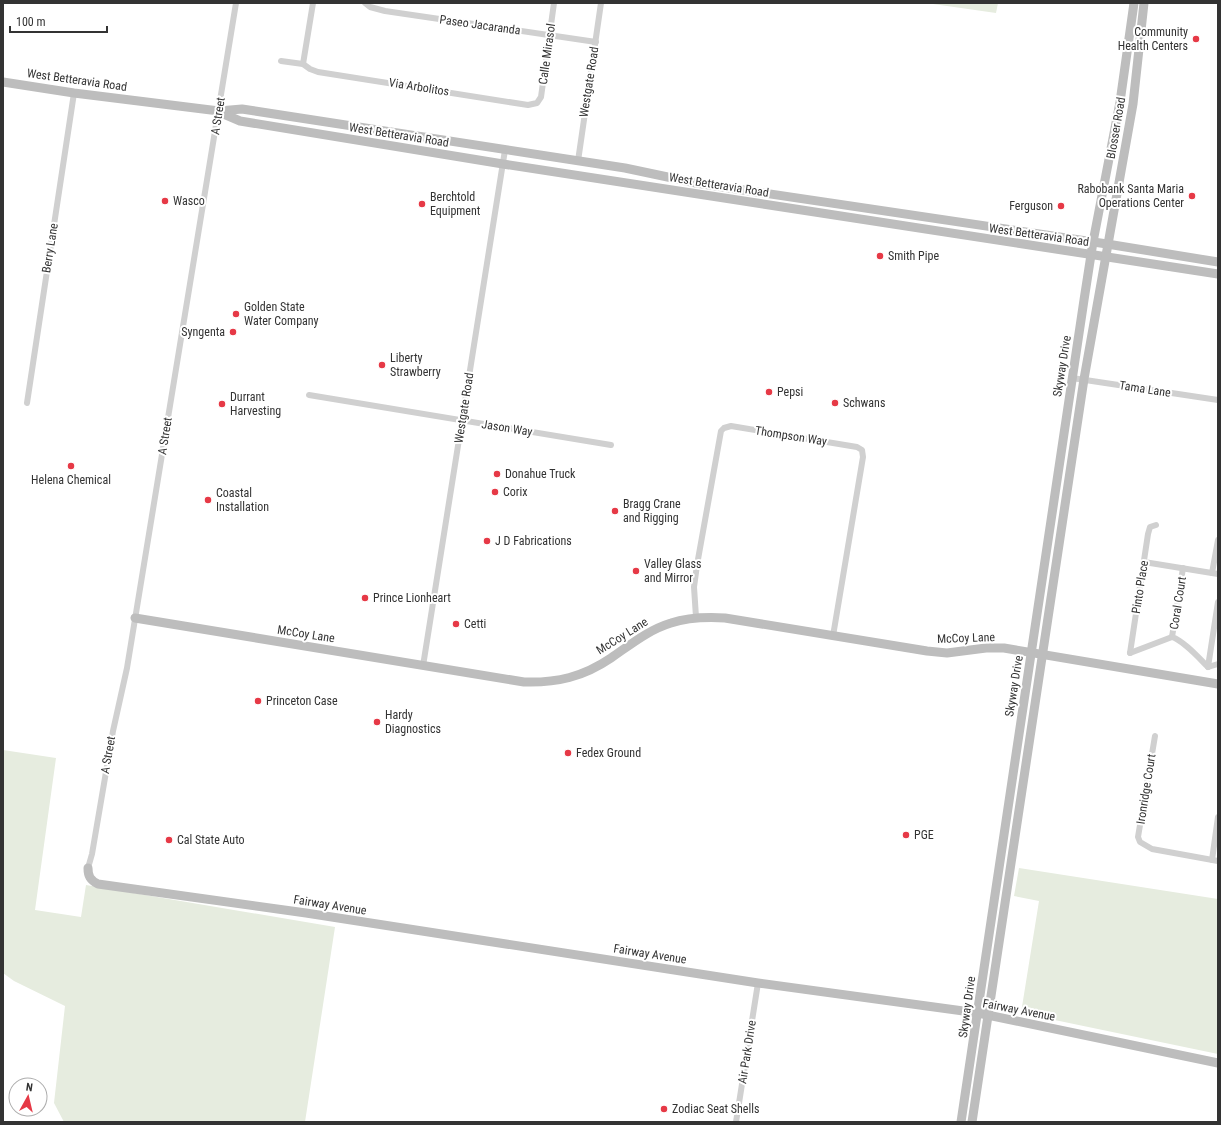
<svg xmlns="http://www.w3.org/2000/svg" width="1221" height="1125" font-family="'Roboto Condensed',sans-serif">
<rect width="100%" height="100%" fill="#fff"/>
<g fill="#e6ecdf">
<path d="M926,3H998L996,13Z"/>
<path d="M3,750L56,758L35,910L81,917L86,885L335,927L305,1122H64L54,1103L65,1006L14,981L3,973Z"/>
<path d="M1019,868L1218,899V1054L1021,1013L1039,901L1014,896Z"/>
</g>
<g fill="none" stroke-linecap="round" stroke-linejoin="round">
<g stroke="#d0d0d0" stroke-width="6">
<path d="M365,3L370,7L385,11L596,42"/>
<path d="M281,61L303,64L310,69L318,72L528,105L537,103L541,97L554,3"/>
<path d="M303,64L313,3"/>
<path d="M578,161L601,3"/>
<path d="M1072,378L1218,400"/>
<path d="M309,395L611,445"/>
<path d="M27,403L74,93"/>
<path d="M1144,562L1218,574"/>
<path d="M1212,573L1218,540"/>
<path d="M696,617L694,587L697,565L721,431L724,428L731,426L857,447L862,450L863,457L833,636"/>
<path d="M1172,637L1183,568"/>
<path d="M1130,653L1148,534L1150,527L1156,525"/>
<path d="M1130,653L1172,637C1184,641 1199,658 1208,667"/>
<path d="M423,666L505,150"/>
<path d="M1208,667L1218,602"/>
<path d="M1208,667L1218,664"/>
<path d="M1155,736L1138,837L1140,842L1152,849L1218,861"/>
<path d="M1212,860L1218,817"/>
<path d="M88,868L92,854L113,731L127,668L236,3"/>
<path d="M736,1122L758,983"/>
</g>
<g stroke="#bdbdbd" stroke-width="9">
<path d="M3,82L74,93L219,111L242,109L625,168L696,183L1107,244L1218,262"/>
<path d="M219,112L240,121L503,164L1218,274"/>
<path d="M135,618L524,682C557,683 583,677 611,658C630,645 648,630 671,623C689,617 707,617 725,618L927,651L947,653L986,648H1004L1218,684"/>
<path d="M88,868C88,876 90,880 98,884L306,913L758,983L978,1013L1218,1063"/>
<path d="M961,1122L1084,300L1093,242L1120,102L1134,3"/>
<path d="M972,1122L1084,379L1133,104L1144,3"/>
</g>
</g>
<g fill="#e63946" stroke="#fff" stroke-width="1.5">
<circle cx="1196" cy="39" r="4"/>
<circle cx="1192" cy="196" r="4"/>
<circle cx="165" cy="201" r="4"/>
<circle cx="422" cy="204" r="4"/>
<circle cx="1061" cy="206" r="4"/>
<circle cx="880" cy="256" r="4"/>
<circle cx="236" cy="314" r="4"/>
<circle cx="233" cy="332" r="4"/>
<circle cx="382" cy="365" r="4"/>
<circle cx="769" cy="392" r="4"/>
<circle cx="835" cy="403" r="4"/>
<circle cx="222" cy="404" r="4"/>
<circle cx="71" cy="466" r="4"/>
<circle cx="497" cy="474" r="4"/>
<circle cx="495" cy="492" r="4"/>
<circle cx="208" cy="500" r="4"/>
<circle cx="615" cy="511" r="4"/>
<circle cx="487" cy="541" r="4"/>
<circle cx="636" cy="571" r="4"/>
<circle cx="365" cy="598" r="4"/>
<circle cx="456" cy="624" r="4"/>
<circle cx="258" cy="701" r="4"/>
<circle cx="377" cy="722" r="4"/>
<circle cx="568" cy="753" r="4"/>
<circle cx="906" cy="835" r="4"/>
<circle cx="169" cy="840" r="4"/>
<circle cx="664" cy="1109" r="4"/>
</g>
<g text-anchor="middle" stroke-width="4" stroke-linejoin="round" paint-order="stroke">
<g font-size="12" fill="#333" stroke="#fff">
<text transform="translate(480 25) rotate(8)" y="4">Paseo Jacaranda</text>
<text transform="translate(547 54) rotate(-82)" y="4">Calle Mirasol</text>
<text transform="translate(77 80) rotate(8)" y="4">West Betteravia Road</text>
<text transform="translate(589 82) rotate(-81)" y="4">Westgate Road</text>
<text transform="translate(419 87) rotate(9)" y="4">Via Arbolitos</text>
<text transform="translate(218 116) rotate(-81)" y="4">A Street</text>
<text transform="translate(1116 128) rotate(-80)" y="4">Blosser Road</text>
<text transform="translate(399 135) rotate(9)" y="4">West Betteravia Road</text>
<text transform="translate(719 185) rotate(9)" y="4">West Betteravia Road</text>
<text transform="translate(1039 235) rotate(8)" y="4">West Betteravia Road</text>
<text transform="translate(50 248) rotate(-81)" y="4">Berry Lane</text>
<text transform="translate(1062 366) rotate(-81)" y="4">Skyway Drive</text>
<text transform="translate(1145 389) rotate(9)" y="4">Tama Lane</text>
<text transform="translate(464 408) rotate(-81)" y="4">Westgate Road</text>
<text transform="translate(507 428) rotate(9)" y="4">Jason Way</text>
<text transform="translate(165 436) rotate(-81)" y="4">A Street</text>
<text transform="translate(791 436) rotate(9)" y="4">Thompson Way</text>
<text transform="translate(1140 587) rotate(-81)" y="4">Pinto Place</text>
<text transform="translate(1178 603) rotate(-81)" y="4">Coral Court</text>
<text transform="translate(306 634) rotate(9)" y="4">McCoy Lane</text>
<text transform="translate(622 636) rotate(-32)" y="4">McCoy Lane</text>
<text transform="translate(966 638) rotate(-2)" y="4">McCoy Lane</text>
<text transform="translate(1014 686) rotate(-81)" y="4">Skyway Drive</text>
<text transform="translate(108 755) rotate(-80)" y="4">A Street</text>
<text transform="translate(1146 789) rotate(-81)" y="4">Ironridge Court</text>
<text transform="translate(330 905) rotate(9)" y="4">Fairway Avenue</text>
<text transform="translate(650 954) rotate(9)" y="4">Fairway Avenue</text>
<text transform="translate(967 1007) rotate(-82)" y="4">Skyway Drive</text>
<text transform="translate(1019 1010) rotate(11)" y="4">Fairway Avenue</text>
<text transform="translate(747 1052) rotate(-81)" y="4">Air Park Drive</text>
</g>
<g font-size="12" fill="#333" stroke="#fff" text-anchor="start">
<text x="1188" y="36" text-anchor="end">Community<tspan x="1188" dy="14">Health Centers</tspan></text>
<text x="1184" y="193" text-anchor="end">Rabobank Santa Maria<tspan x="1184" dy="14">Operations Center</tspan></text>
<text x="430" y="201">Berchtold<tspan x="430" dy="14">Equipment</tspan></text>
<text x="173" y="205">Wasco</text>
<text x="1053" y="210" text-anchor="end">Ferguson</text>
<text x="888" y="260">Smith Pipe</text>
<text x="244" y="311">Golden State<tspan x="244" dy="14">Water Company</tspan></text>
<text x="225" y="336" text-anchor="end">Syngenta</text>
<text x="390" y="362">Liberty<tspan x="390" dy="14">Strawberry</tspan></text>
<text x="777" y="396">Pepsi</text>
<text x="230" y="401">Durrant<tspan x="230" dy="14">Harvesting</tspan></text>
<text x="843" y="407">Schwans</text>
<text x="505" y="478">Donahue Truck</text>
<text x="71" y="484" text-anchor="middle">Helena Chemical</text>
<text x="503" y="496">Corix</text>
<text x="216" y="497">Coastal<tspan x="216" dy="14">Installation</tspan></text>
<text x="623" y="508">Bragg Crane<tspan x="623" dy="14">and Rigging</tspan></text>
<text x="495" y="545">J D Fabrications</text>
<text x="644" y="568">Valley Glass<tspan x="644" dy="14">and Mirror</tspan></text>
<text x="373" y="602">Prince Lionheart</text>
<text x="464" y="628">Cetti</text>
<text x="266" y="705">Princeton Case</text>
<text x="385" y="719">Hardy<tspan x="385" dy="14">Diagnostics</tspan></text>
<text x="576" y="757">Fedex Ground</text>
<text x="914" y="839">PGE</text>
<text x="177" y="844">Cal State Auto</text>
<text x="672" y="1113">Zodiac Seat Shells</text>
</g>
</g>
<rect width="1221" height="1125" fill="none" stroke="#333333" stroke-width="8"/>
<g transform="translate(28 1097) rotate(8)"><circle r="19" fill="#ffffff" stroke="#adadad"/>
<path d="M0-3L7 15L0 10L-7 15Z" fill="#e63946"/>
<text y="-6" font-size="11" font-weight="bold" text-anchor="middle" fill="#333333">N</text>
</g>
<path d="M10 26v6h97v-6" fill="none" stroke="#333333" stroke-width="2"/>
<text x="16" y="26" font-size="12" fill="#333333" stroke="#ffffff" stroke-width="3" paint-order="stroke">100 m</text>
</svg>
